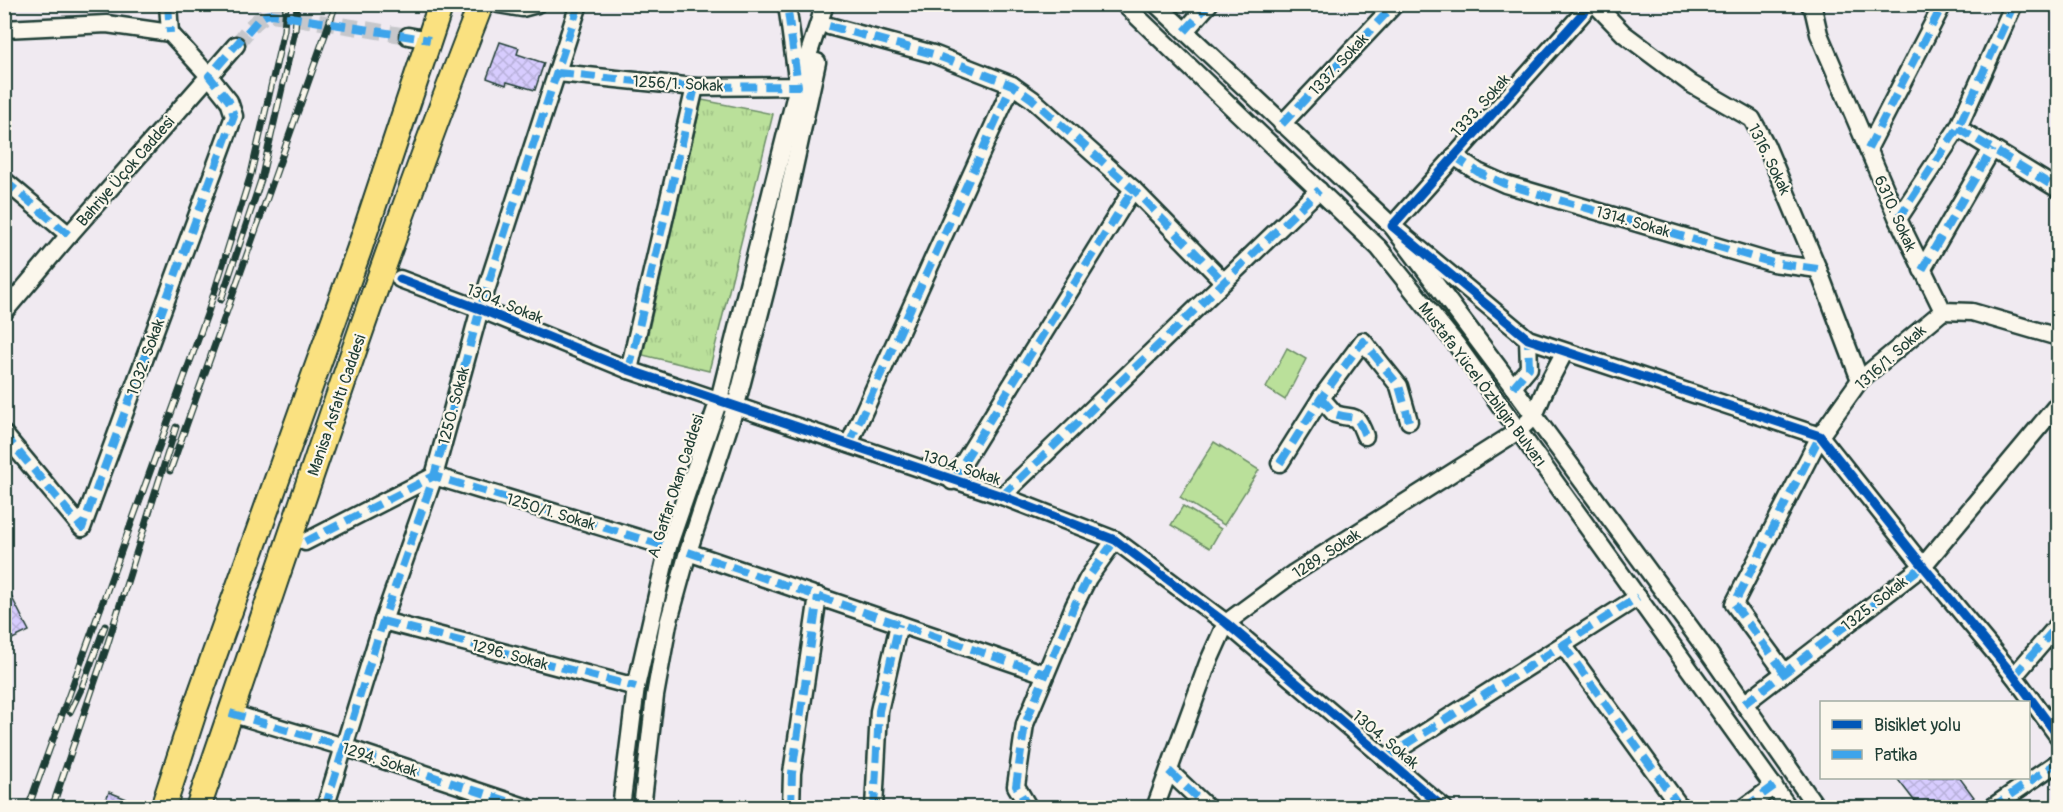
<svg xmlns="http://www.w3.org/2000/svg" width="2063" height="812" font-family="Pangolin,sans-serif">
<defs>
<pattern id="grass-tufts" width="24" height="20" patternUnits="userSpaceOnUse" patternTransform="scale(1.5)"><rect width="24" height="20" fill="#bae09a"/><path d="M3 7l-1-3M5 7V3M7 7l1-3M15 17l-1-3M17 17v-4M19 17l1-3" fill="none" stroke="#9fc185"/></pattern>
<pattern id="building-cross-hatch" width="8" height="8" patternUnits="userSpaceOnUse" patternTransform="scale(1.5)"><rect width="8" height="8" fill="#d7ccfe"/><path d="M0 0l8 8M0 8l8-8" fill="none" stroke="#b8b0da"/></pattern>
</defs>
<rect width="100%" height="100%" fill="#f0eaf1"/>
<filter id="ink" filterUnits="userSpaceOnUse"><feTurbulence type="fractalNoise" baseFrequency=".0167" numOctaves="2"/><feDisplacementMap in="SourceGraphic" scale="12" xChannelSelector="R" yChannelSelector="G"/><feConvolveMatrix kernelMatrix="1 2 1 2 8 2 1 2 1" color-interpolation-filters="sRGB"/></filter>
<g filter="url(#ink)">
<path fill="url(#grass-tufts)" stroke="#6c8e67" stroke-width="1.5" d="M702,100L773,114L709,371L643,355Z"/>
<g fill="#bae09a" stroke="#6c8e67" stroke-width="1.5">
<path d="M1287,348L1306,359L1285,400L1266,388Z"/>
<path d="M1214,442L1259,470L1224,525L1180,497Z"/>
<path d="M1183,506L1221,529L1210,548L1171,525Z"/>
</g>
<g fill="url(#building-cross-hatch)" stroke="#1f3d34" stroke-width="1.5">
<path d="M500,42L519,48L517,54L544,63L535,90L507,82L506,85L487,78Z"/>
<path d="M4,582L29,631L4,643Z"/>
<path d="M1896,777H1959L1974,797L1960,807H1919Z"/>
<path d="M109,792L147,807H103Z"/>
</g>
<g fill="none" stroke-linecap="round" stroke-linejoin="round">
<path stroke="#c6c7cb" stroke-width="16" stroke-dasharray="16 8" stroke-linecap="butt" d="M236,45C246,34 256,16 272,14L408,36"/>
<g stroke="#1f3d34" stroke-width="21">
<g id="minor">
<path d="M168,4L170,33"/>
<path d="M498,4L522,8L537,4"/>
<path d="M1124,4L1379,248L1456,344L1789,808"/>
<path d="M1156,4L1392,226L1513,387L1706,649L1817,808"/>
<path d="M1591,4L1392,226L1528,339L1820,436L1923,566L2014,676L2058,736"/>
<path d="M1595,4L1624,34L1691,84L1752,119L1766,145L1818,269L1860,380"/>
<path d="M1809,4L1813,8L1819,34L1898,219L1943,311L1972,312L2058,337"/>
<path d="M829,26L933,54L1012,85L1032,99L1133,189L1223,281"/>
<path d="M4,29L107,24L170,33"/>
<path d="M1185,31L1209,4"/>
<path d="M408,36L430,40"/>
<path d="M558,73L695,87L798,86L787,4"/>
<path d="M1282,124L1395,4"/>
<path d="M1958,128L2058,189"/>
<path d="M1868,149L1943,4"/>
<path d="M1454,156L1478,172L1505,184L1773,263L1818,269"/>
<path d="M4,180L69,235"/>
<path d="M1898,219L1958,128L2014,4"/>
<path d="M1922,270L1992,149"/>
<path d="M400,279L480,309L629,370L1002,496L1115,540L1226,623L1444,808"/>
<path d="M4,312L69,235L209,76L170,33"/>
<path d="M629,370L695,87"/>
<path d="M1513,387L1529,368L1528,339"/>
<path d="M1321,398L1335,414C1356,421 1355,410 1365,436"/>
<path d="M4,434L82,528L234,116L229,101L209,76L236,45"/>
<path d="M849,444L1012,85"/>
<path d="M1280,463L1321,398L1363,341L1399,386L1409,421"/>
<path d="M952,481L1133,189"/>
<path d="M1002,496L1319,190"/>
<path d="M305,542L434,476L668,547"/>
<path d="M688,552L1045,674"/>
<path d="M383,621L636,687"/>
<path d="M1563,645L1681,808"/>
<path d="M1784,672L1734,604L1820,436L1860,380L1943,311"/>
<path d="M2014,676L2058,625"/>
<path d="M1744,704L1923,566L2058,404"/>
<path d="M230,713L344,747L528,808"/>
<path d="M1385,758L1638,597"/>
<path d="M1169,771L1208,808"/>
<path d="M325,808L383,621L434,476L480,309L579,4"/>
<path d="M621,808L636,687L668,547L719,400L798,86L825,4"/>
<path d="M642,808L655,696L668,624L688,552L736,405L747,363L776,250L817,62"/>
<path d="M791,808L792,773L818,596"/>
<path d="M874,808L879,711L899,624"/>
<path d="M1029,808L1016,786L1025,724L1074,606L1088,578L1115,540"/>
<path d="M1155,808L1208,663L1226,623L1294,573L1518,431L1534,416L1546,387L1564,353"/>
<path d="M1744,808L1774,786"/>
<path d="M1991,808L2058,762"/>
</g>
</g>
<g stroke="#1f3d34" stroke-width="28">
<g id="highway">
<path d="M163,808L196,706L359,250L441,4"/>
<path d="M198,808C291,539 377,269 481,4"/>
</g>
</g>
<use href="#minor" stroke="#fbf7ec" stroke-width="16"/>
<use href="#highway" stroke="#fae180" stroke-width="24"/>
<g stroke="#1f3d34" stroke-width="7">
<g id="rail">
<path d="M221,300L261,180L295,31L297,4"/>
<path d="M170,471L336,4"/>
<path d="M70,712L82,687L105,626"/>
<path d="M28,808L209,309L251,174L284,30L286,4"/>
<path d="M52,808L106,649L176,427"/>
</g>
</g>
<use href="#rail" stroke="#fbf7ec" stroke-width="4.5" stroke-dasharray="14" stroke-linecap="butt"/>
<g stroke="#3da4eb" stroke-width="8" stroke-dasharray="15 8" stroke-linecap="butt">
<path d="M168,4L170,33"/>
<path d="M498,4L522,8L537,4"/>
<path d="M829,26L933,54L1012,85L1032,99L1133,189L1223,281"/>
<path d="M1185,31L1209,4"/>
<path d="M558,73L695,87L798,86L787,4"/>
<path d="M1282,124L1395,4"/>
<path d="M1958,128L2058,189"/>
<path d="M1868,149L1943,4"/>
<path d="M1454,156L1478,172L1505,184L1773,263L1818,269"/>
<path d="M4,180L69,235"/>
<path d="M1898,219L1958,128L2014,4"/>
<path d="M1922,270L1992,149"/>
<path d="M629,370L695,87"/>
<path d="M1513,387L1529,368L1528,339"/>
<path d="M1321,398L1335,414C1356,421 1355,410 1365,436"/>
<path d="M4,434L82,528L234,116L229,101L209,76L257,21L266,15L272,14L430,40"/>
<path d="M849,444L1012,85"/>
<path d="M1280,463L1321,398L1363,341L1399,386L1409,421"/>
<path d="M952,481L1133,189"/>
<path d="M1002,496L1319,190"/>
<path d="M305,542L434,476L668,547"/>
<path d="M688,552L1045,674"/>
<path d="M383,621L636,687"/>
<path d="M1563,645L1681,808"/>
<path d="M1784,672L1734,604L1820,436"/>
<path d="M2014,676L2058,625"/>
<path d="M1744,704L1923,566"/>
<path d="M230,713L344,747L528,808"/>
<path d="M1385,758L1638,597"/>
<path d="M1169,771L1208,808"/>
<path d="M325,808L383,621L434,476L480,309L579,4"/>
<path d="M791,808L792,773L818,596"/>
<path d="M874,808L879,711L899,624"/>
<path d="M1029,808L1016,786L1025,724L1074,606L1088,578L1115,540"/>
<path d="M1744,808L1774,786"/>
<path d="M1991,808L2058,762"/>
</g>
<g stroke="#fbf7ec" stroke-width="13">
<g id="cycleway">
<path d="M1591,4L1392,226L1528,339L1820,436L1923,566L2014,676L2058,736"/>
<path d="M400,279L480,309L629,370L1002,496L1115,540L1226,623L1444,808"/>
</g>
</g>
<use href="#cycleway" stroke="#0057b8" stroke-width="9"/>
</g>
</g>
<g text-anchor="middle" stroke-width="4.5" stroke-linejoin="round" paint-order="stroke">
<g font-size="16" fill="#1f3d34" stroke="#fbf7ec">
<text transform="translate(1338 64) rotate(-47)" y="6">1337. Sokak</text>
<text transform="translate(678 83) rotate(3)" y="6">1256/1. Sokak</text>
<text transform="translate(1480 105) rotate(-48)" y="6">1333. Sokak</text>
<text transform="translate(1770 159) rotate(64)" y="6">1316. Sokak</text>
<text transform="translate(125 171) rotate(-49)" y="6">Bahriye Üçok Caddesi</text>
<text transform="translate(1896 213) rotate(66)" y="6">6310. Sokak</text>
<text transform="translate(1633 221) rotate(16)" y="6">1314. Sokak</text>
<text transform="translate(505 303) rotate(22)" y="6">1304. Sokak</text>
<text transform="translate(145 357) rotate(-70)" y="6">1032. Sokak</text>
<text transform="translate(1890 357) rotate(-42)" y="6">1316/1. Sokak</text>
<text transform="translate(1483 384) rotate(53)" y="6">Mustafa Yücel Özbilgin Bulvarı</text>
<text transform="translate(336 405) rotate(-71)" y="6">Manisa Asfaltı Caddesi</text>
<text transform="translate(453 406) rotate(-75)" y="6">1250. Sokak</text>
<text transform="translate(962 467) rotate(18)" y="6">1304. Sokak</text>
<text transform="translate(675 486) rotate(-72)" y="6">A. Gaffar Okan Caddesi</text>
<text transform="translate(551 511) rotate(17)" y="6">1250/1. Sokak</text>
<text transform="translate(1326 553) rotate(-33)" y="6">1289. Sokak</text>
<text transform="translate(1874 603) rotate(-38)" y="6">1325. Sokak</text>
<text transform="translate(510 654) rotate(15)" y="6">1296. Sokak</text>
<text transform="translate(1386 739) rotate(40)" y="6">1304. Sokak</text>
<text transform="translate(380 759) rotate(18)" y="6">1294. Sokak</text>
</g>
</g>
<rect width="2063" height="812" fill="none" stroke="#fbf7ec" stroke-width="24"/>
<rect x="12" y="12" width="2039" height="788" fill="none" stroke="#1f3d34" stroke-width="2" filter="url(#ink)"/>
<rect x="1820" y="701" width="210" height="78" fill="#fbf7ec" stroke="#a3ada2" stroke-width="1.5"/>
<rect x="1832" y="720" width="30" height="9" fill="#0057b8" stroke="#a3ada2" stroke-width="1.5"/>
<text x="1874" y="731" font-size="18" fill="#1f3d34">Bisiklet yolu</text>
<rect x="1832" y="750" width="30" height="9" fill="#3da4eb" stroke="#a3ada2" stroke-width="1.5"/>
<text x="1874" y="761" font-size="18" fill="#1f3d34">Patika</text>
</svg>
